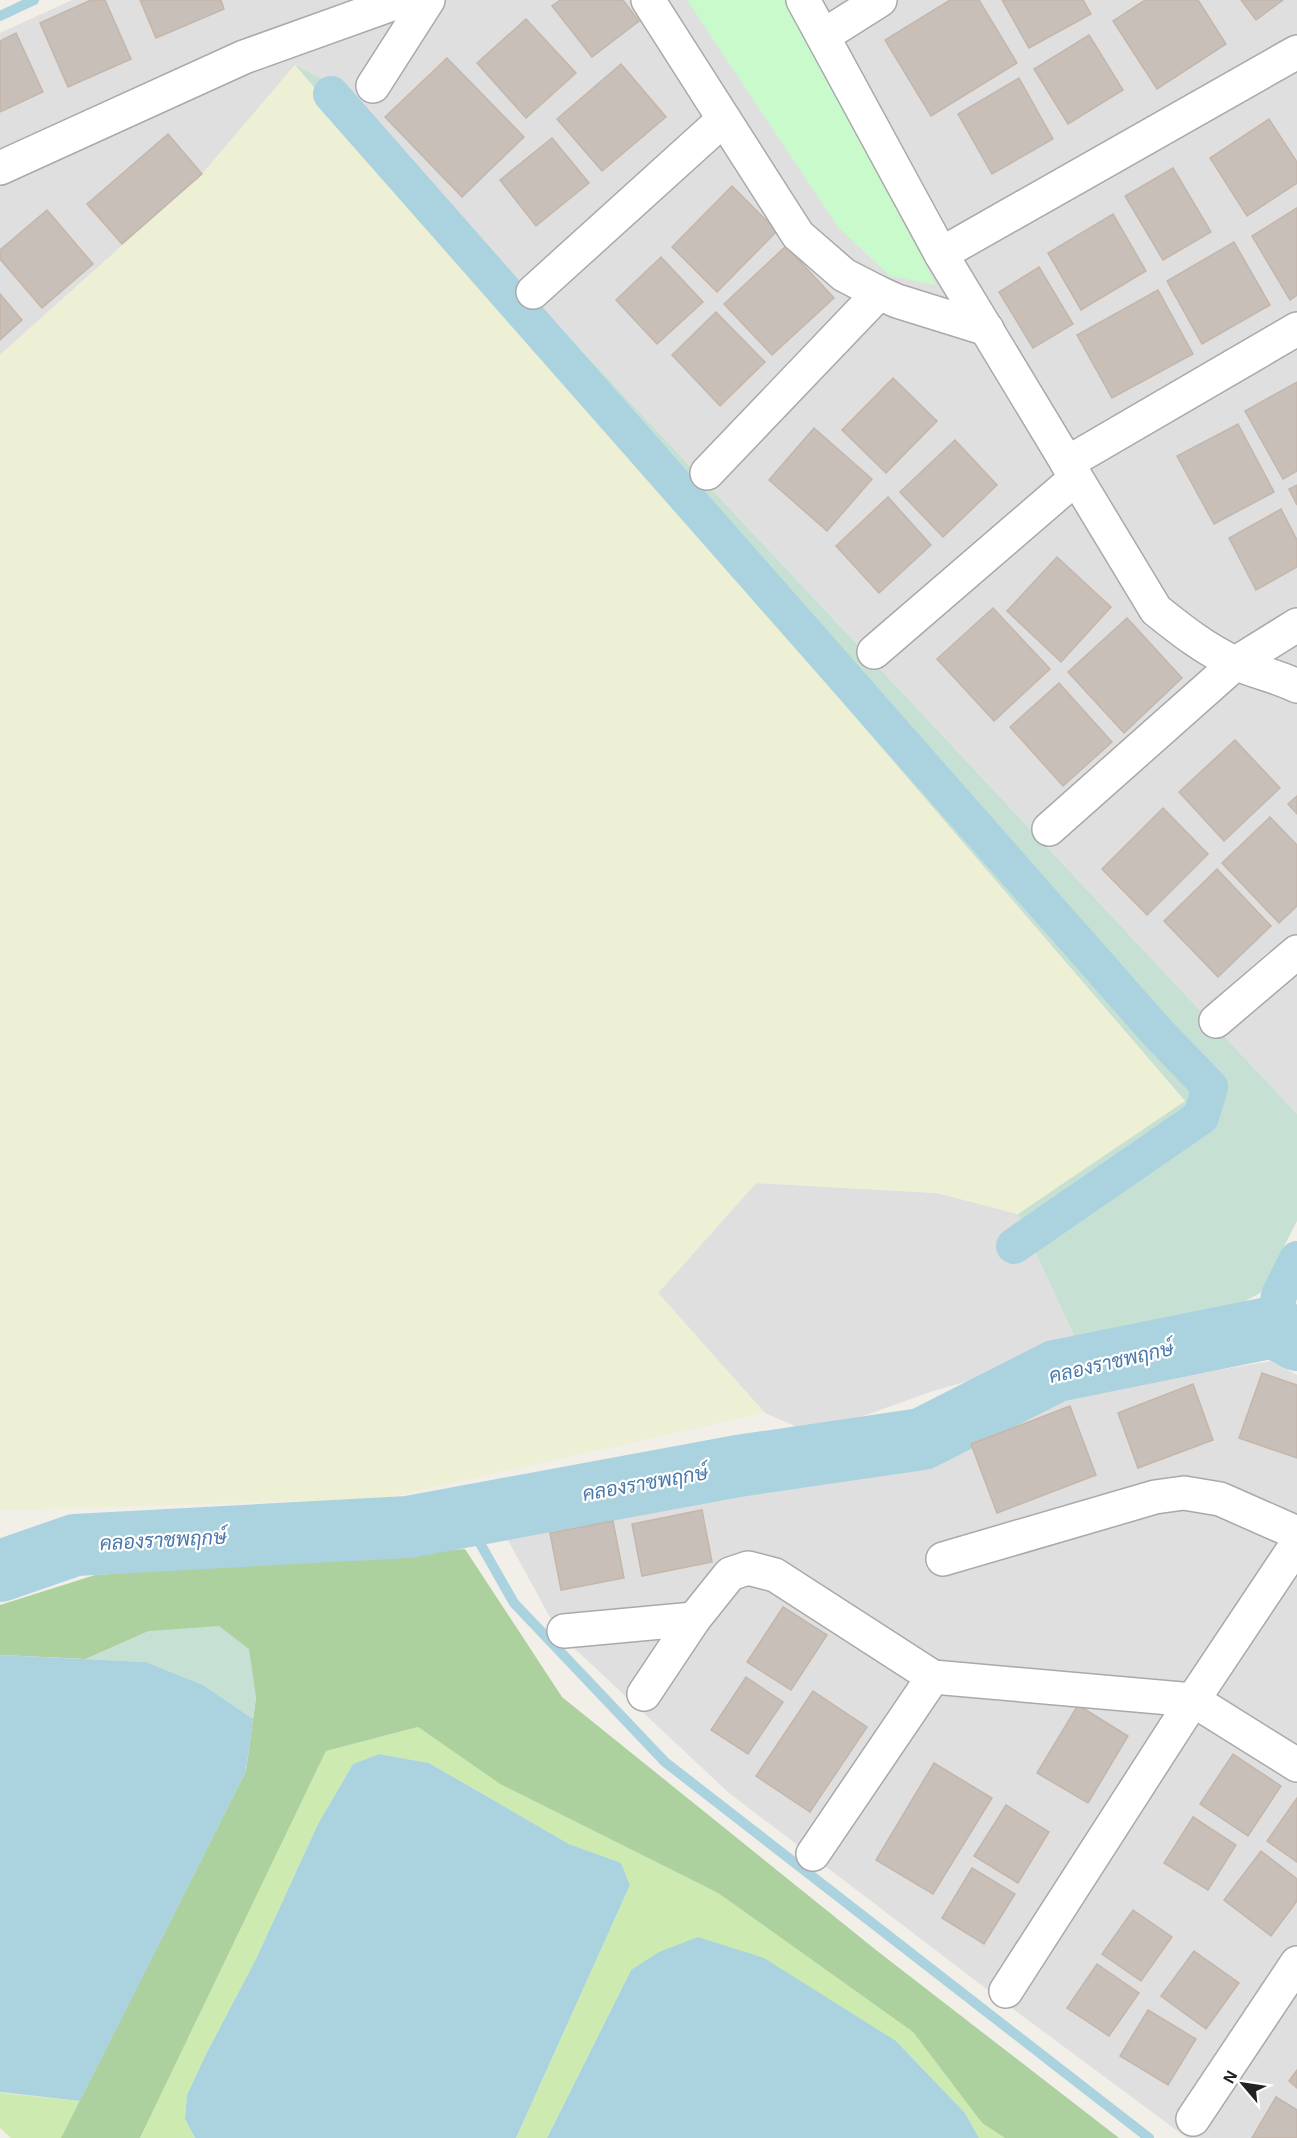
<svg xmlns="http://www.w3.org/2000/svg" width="1297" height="2138" font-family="Helvetica,Sarabun,sans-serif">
<rect width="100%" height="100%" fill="#f2efe9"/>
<g fill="#e0dfdf">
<path d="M72,0H1297V1114L331,83L295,65L202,174L0,355V33Z"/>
<path d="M756,1183L937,1193L1018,1214L1080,1349L930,1392L813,1434L765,1413L658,1293Z"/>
<path d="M1271,1361L1297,1375V2138H1187L1005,2003L729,1793L559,1634L504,1533L922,1447L1036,1402Z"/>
</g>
<path fill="#eef0d5" d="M295,65L1185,1102L1018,1214L937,1193L756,1183L658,1293L765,1413L381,1499L5,1510L0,1512V355L202,174Z"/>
<g fill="#cdebb0">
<path d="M418,1727L500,1784L718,1893L913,2032L982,2123L1005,2138H979L965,2113L896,2041L631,1970L547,2138H516L630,1885L620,1863L569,1844L429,1763L379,1754L353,1764L318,1824L256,1959L206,2054L187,2095L185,2119L195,2138H140L326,1751Z"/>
<path d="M0,2092L3,2093L80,2101L61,2138H11L0,2128Z"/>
</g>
<path fill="#add19e" d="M465,1549L562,1697L876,1950L1119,2138H1005L982,2123L913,2032L718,1893L500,1784L418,1727L326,1751L140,2138H61L246,1771L256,1697L149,1631L86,1659L0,1655V1605L95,1575Z"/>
<g fill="#c6e0d4">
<path d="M295,65L331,83L1297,1114V1221L1260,1293L1187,1333L1080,1349L1018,1214L1185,1101Z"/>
<path d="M219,1626L249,1649L256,1697L253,1719L203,1685L146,1662L86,1659L149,1631Z"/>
</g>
<path fill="#c8facc" d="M687,0H799L883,178L936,285L890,276L838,227Z"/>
<g fill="#aad3df">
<path d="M0,1655L146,1662L203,1685L253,1719L246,1771L80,2101L0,2092Z"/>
<path d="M379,1754L429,1763L569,1844L621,1863L630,1885L516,2138H195L185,2119L187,2095L206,2054L256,1959L318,1824L353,1764Z"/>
<path d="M698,1937L764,1958L896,2041L965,2113L979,2138H547L631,1970L659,1952Z"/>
</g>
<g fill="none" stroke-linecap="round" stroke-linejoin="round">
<g stroke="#aad3df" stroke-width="10">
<path d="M0,16L34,0"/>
<path d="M465,1517L514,1603L665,1762L1149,2138"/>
</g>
<g stroke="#aad3df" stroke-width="36">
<path d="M331,94L1157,1032L1210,1087L1201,1117L1014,1246"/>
<path d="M1274,1327L1279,1295L1297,1259"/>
</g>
<path stroke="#aad3df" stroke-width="62" d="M0,1571L75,1545L408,1527L738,1466L922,1439L1056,1371L1274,1327L1297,1340"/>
</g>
<g fill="#c7bfb8" stroke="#c4b6ab" stroke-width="1.5">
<path d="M91,0H105L131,59L68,87L40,23Z"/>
<path d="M140,0H221L224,9L156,38Z"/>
<path d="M560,0H623L639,21L592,57L552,6Z"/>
<path d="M950,0H979L1017,63L931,116L885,40Z"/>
<path d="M1002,0H1083L1091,14L1029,48Z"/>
<path d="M1145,0H1198L1226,44L1157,89L1113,21Z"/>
<path d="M1241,0H1283L1256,20Z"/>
<path d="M526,19L576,73L526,118L477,63Z"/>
<path d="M16,33L43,92L0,112V41Z"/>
<path d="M1089,35L1123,90L1068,124L1034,69Z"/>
<path d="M447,58L524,137L462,197L385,117Z"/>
<path d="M621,64L666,117L602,171L557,119Z"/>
<path d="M1019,78L1053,139L992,174L958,114Z"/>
<path d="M1269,119L1297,162V183L1247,216L1210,158Z"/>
<path d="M168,134L202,174L122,244L87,204Z"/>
<path d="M552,138L589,183L536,226L500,180Z"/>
<path d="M1173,168L1211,232L1163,260L1125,196Z"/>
<path d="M732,186L777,231L717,292L672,247Z"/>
<path d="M1297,208V295L1290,300L1252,236Z"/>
<path d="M47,210L93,264L42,308L0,259V250Z"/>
<path d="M1113,214L1146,271L1081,310L1048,253Z"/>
<path d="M1234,242L1270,305L1202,344L1167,281Z"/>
<path d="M786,246L834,298L772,355L724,304Z"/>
<path d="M661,257L703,302L657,344L616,300Z"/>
<path d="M1039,267L1073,324L1033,348L999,292Z"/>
<path d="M1158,290L1193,354L1112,398L1077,335Z"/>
<path d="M0,294L22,320L0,340Z"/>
<path d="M716,312L765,362L720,406L672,355Z"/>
<path d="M893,378L937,421L886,473L842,430Z"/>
<path d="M1297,382V471L1283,479L1245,411Z"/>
<path d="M1238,424L1274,492L1214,524L1177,456Z"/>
<path d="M814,428L872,479L827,531L769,480Z"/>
<path d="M955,440L997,485L943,537L900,492Z"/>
<path d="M1297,485V505L1289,489Z"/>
<path d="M888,497L931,545L879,593L836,546Z"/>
<path d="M1281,509L1297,540V567L1256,590L1229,538Z"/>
<path d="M1057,557L1111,607L1061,662L1007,611Z"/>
<path d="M993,608L1050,669L994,721L937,659Z"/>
<path d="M1127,618L1182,678L1124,733L1068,672Z"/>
<path d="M1059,683L1112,742L1063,786L1010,727Z"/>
<path d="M1235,740L1280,788L1224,841L1179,792Z"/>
<path d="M1297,796V814L1288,804Z"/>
<path d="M1163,808L1208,854L1147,915L1102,869Z"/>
<path d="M1270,817L1297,845V906L1279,923L1222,863Z"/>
<path d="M1217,869L1271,926L1218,977L1164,921Z"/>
<path d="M1262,1373L1297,1385V1458L1239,1438Z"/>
<path d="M1193,1384L1213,1440L1138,1468L1118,1413Z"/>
<path d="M1070,1406L1096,1475L997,1513L971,1444Z"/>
<path d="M702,1510L712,1562L642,1576L632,1524Z"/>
<path d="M613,1521L624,1578L561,1590L550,1533Z"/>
<path d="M783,1607L827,1635L791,1690L747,1662Z"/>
<path d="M746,1677L783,1702L748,1754L711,1730Z"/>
<path d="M813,1691L867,1727L810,1812L756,1776Z"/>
<path d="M1078,1705L1128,1736L1088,1803L1037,1773Z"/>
<path d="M1233,1754L1281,1786L1248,1836L1200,1804Z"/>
<path d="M934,1763L992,1798L933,1894L876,1860Z"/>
<path d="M1297,1798V1862L1267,1841Z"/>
<path d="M1006,1805L1049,1832L1018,1883L974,1856Z"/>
<path d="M1193,1817L1236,1845L1208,1890L1164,1863Z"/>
<path d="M1261,1851L1297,1879V1901L1271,1936L1224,1900Z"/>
<path d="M972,1868L1015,1894L984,1944L942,1918Z"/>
<path d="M1133,1910L1172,1937L1141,1981L1102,1954Z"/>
<path d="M1194,1951L1239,1983L1206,2029L1161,1996Z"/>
<path d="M1097,1964L1139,1993L1109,2036L1067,2008Z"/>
<path d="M1148,2010L1196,2039L1168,2085L1120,2056Z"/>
<path d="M1297,2070V2088L1289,2081Z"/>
<path d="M1276,2097L1297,2110V2138H1252Z"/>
</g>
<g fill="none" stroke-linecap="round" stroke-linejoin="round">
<g stroke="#a9a9a9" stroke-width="36">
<g id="minor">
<path d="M648,0L798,235L844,275L879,293L897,301L987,329"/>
<path d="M803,0L941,254L1156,610C1181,630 1205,649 1235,663C1255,672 1277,676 1297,686"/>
<path d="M823,36L880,0"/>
<path d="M373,86L428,0"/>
<path d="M0,168L244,57L403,0"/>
<path d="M941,254L1297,52"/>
<path d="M533,292L724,119"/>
<path d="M1067,463L1297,329"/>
<path d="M707,473L879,293"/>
<path d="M874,652L1076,478"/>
<path d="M1049,829L1236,663L1297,625"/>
<path d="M1216,1021L1297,952"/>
<path d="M943,1559L1155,1497L1184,1493L1220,1499L1297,1533"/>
<path d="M564,1631L694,1619"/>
<path d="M644,1694L694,1619L730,1574L748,1568L775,1575L933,1677L1193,1700L1297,1765"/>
<path d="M813,1854L933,1677"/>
<path d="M1006,1991L1193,1700L1297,1544"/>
<path d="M1193,2119L1297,1963"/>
</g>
</g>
<use href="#minor" stroke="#fff" stroke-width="33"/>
</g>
<g text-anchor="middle" stroke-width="4.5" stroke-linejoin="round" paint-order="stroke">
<g font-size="20" font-style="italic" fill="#4a7aab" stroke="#fff">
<text transform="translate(1111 1362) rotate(-13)" y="7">คลองราชพฤกษ์</text>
<text transform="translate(645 1483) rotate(-10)" y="7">คลองราชพฤกษ์</text>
<text transform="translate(163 1540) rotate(-3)" y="7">คลองราชพฤกษ์</text>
</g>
</g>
<g transform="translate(1243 2084) rotate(299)" stroke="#ffffff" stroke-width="4.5" paint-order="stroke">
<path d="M0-4.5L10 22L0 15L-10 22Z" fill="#222222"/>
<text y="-9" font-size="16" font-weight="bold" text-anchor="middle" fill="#222222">N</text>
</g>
</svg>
